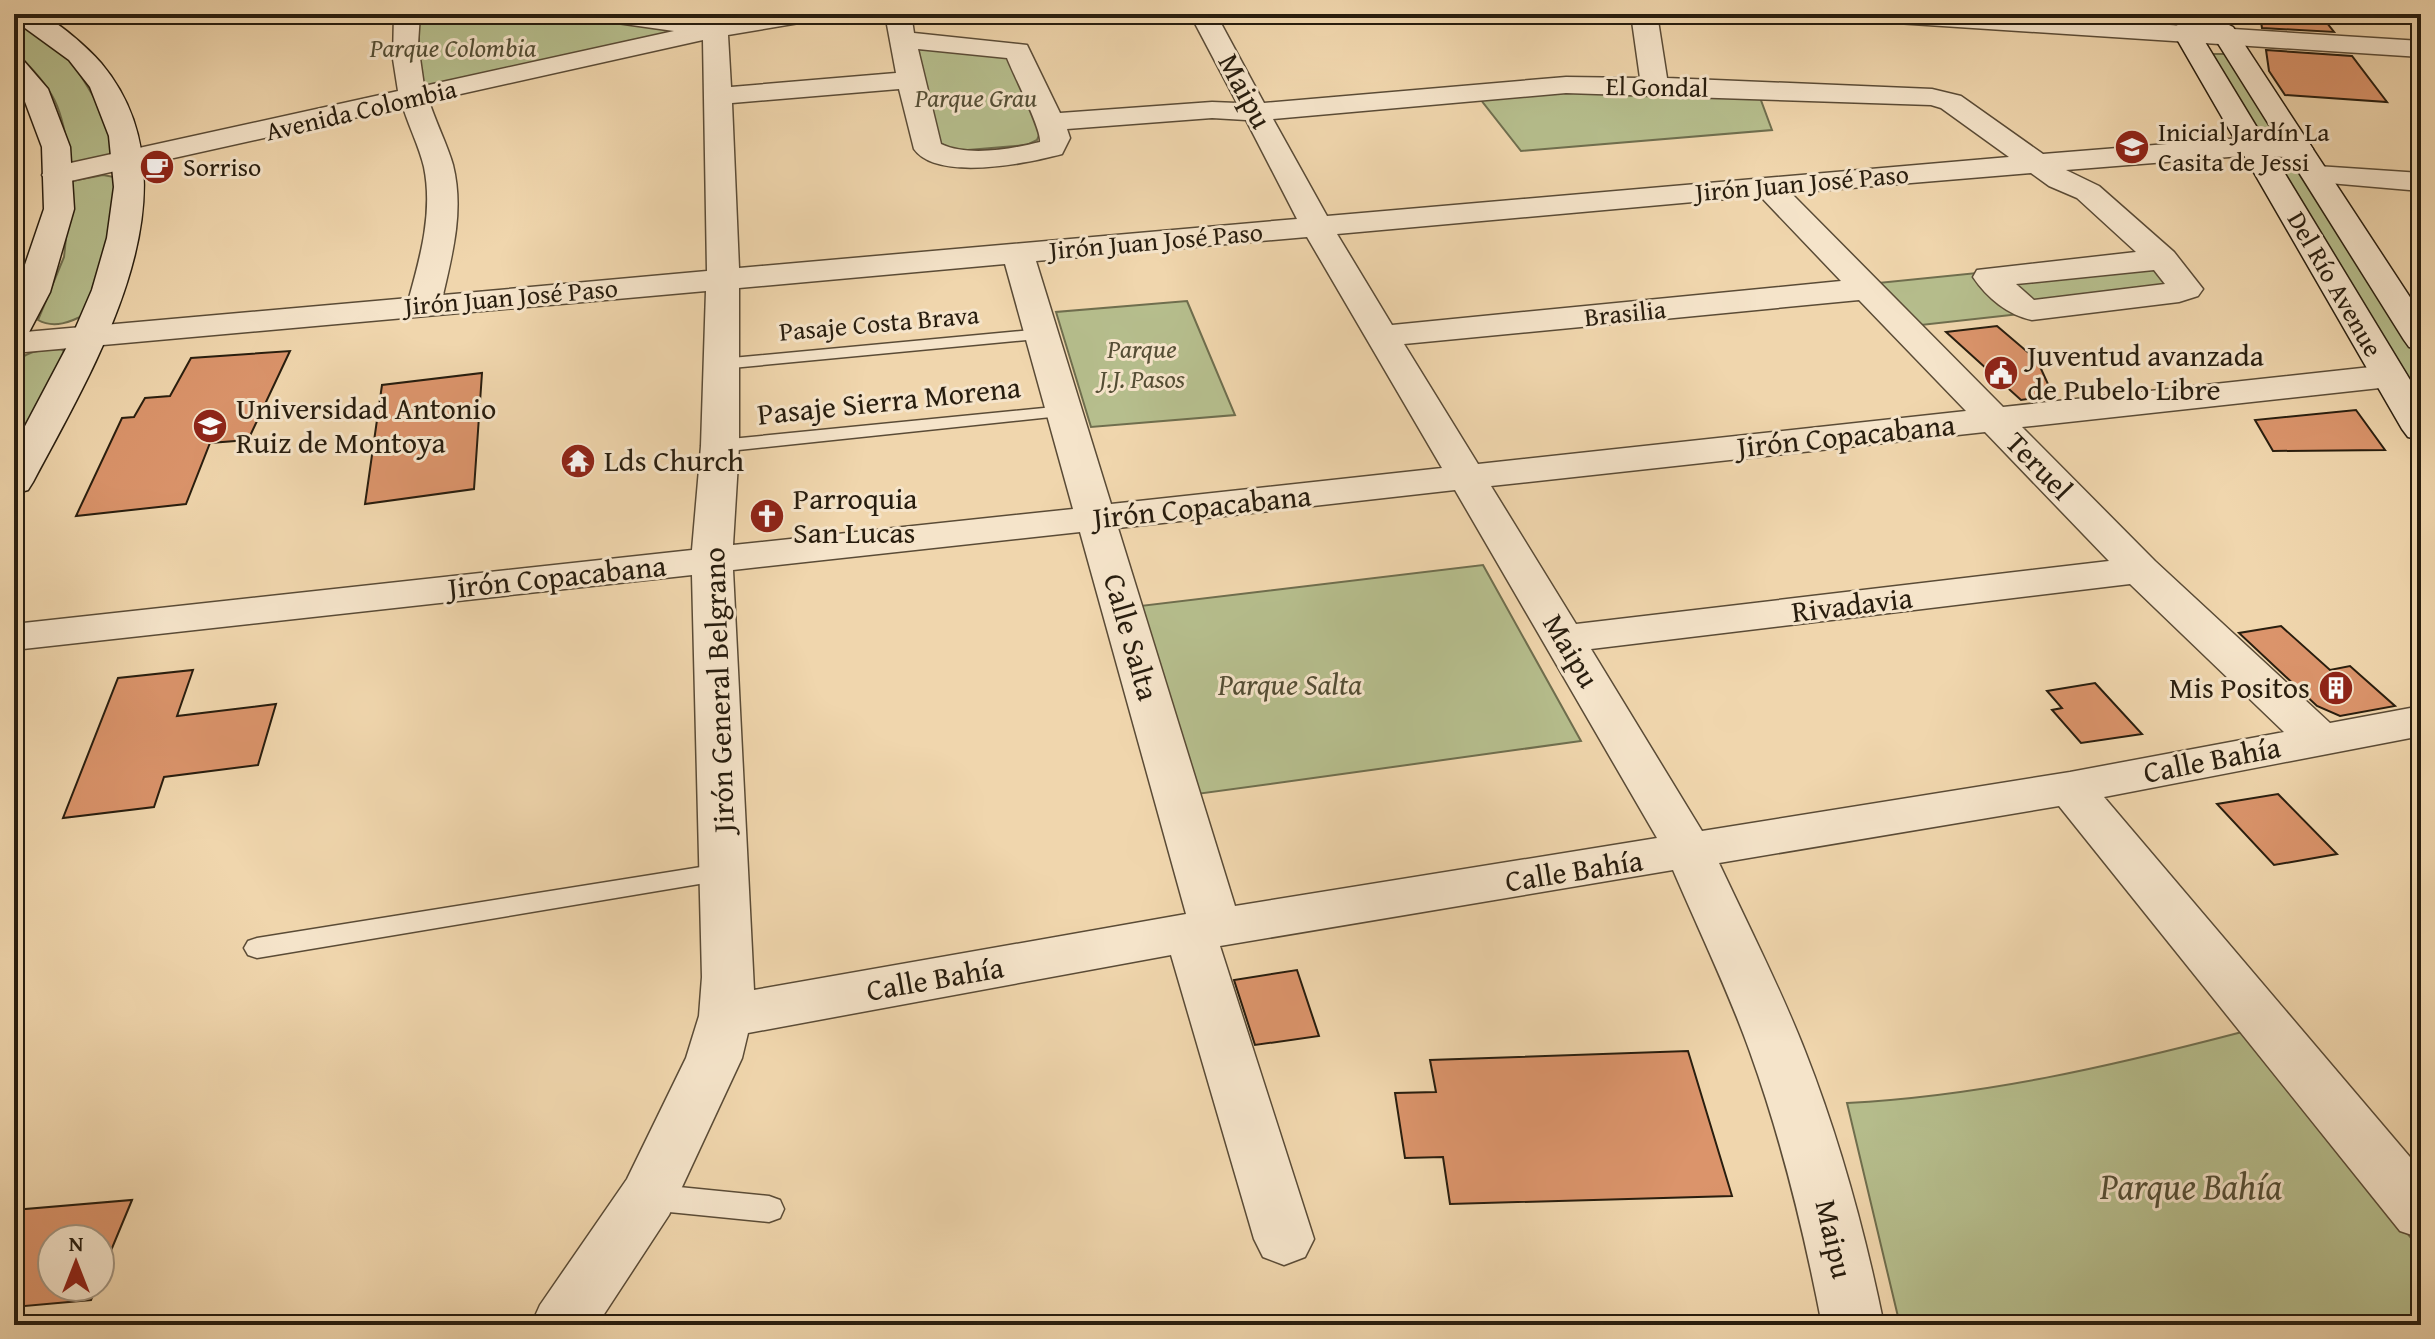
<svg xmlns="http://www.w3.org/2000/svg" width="2435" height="1339" font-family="'Gentium Book Plus',serif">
<rect width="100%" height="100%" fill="#f0d6ad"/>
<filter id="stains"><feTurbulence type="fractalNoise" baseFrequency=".0025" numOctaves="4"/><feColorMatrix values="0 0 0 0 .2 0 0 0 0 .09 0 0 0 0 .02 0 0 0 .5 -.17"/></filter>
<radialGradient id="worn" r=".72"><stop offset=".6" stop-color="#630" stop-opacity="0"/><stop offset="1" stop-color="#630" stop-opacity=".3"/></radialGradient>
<g fill="#b6be8d" stroke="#6f6e4e" stroke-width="2">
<path d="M419,14H622L683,30L427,87L419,84Z"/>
<path d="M14,18L70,58L106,117L114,156L70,164C63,108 55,89 14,51Z"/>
<path d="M915,49L1009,53L1040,133L1037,140L1027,145L956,151L940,143Z"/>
<path d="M2209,54H2225L2278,136L2257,135Z"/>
<path d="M1560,92L1759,95L1772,130L1521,151L1481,100Z"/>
<path d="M2271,158L2291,159L2421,361V403Z"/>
<path d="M103,175L114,177C120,222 98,270 86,314C71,322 54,329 38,320L64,257L72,181Z"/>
<path d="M2153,266L2173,286L2028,301L2011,281Z"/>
<path d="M1977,273L2020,314L1921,325L1878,283Z"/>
<path d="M1187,301L1235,415L1091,427L1056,312Z"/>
<path d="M61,349L66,353L14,451V367C25,349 42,350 61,349Z"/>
<path d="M1483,565L1581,741L1197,794L1140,606Z"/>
<path d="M2242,1032L2421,1250V1325H1900L1847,1103C1982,1096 2112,1066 2242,1032Z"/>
</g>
<g fill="#db946b" stroke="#281d0e" stroke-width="2">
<path d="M2260,15L2323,18L2334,32L2262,28Z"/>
<path d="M2266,50L2352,56L2387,102L2285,95L2269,71Z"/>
<path d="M1997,326L2037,360L2053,395L2021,400L1946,332Z"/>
<path d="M290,351L248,440L210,443L186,504L76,516L122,418L134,417L145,398L170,396L191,358Z"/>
<path d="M482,373L474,489L365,504L382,385Z"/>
<path d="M2356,410L2385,450L2273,451L2255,420Z"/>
<path d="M2281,626L2330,670L2350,666L2395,706L2340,716L2317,706L2239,633Z"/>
<path d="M193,670L177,716L276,704L258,765L164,777L154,807L63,818L118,678Z"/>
<path d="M2095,683L2142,734L2081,743L2052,710L2062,708L2047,691Z"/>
<path d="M2278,794L2337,854L2274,865L2217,804Z"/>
<path d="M1297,970L1319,1036L1255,1045L1234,980Z"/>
<path d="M1688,1051L1732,1196L1450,1204L1443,1157L1405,1158L1395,1093L1436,1092L1430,1060Z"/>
<path d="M132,1200L100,1277V1239H52V1287H96L91,1300L14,1307V1210Z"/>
</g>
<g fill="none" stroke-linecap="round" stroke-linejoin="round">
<g stroke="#5a4b36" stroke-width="3">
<g id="lane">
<path d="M1042,329L1051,334L1048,338L721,369L712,364L721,359Z"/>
<path d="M1064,406L1073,411L1070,415L720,452L711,446L720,440Z"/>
<path d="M726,863L735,866L738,872L735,878L257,958L248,955L244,948L248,941L257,938Z"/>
<path d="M649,1184L769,1196L780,1200L784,1209L780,1218L769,1222L649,1210L639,1206L634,1197L639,1188Z"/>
</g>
</g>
<g stroke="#5a4b36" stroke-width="3">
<g id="street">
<path d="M394,14H420L418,44L424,86L674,31L610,22L601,19L597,14H660L715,22L762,14H818L814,19L805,22L728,35L731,87L896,73L885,14H911L914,33L1027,45L1060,113L1212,102L1237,103L1190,14H1216L1264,103L1566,77L1640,78L1631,14H1657L1667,78L1932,89L1961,96L2043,154L2254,137L2309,143L2313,149L2309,155L2299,158L2254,155L2066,170L2099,186L2174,252L2203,289L2198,296L2179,302L2032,320C2008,315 1987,298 1973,277L1977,270L2136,252L2077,198L2049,186L2031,173L1791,193L2003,407L2389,365L2402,368L2407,376L2402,384L2389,387L2022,427L2155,561L2330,723L2421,706V736L2104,797L2421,1170V1238L2400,1231L2059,806L1719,863C1748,925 1780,987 1805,1051C1840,1140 1865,1232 1884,1325H1822C1804,1232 1782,1141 1750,1052C1728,990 1699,931 1673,870L1220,946L1314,1239L1305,1257L1284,1265L1263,1257L1254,1239L1171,955L748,1033L742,1058L669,1215L597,1325H531L540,1305L627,1179L686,1058L699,1016L702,977L692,575L14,650V624L692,550L701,446L706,291L14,353V333L409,298C421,255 433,211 424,167C419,146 409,127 403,107L57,184L46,181L42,175L46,169L57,166L398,91L393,59ZM703,40L707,271L443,295C453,252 464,209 453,165C447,144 436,123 429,101ZM918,49L1007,58C1014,76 1042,130 1040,142C1011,149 969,157 941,144ZM899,89L914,149C937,182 1029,163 1062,154L1070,138L1067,129L1212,118L1246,120L1297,219L739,268L732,103ZM1566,93L1931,105L1941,108L2009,157L1327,216L1273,119ZM1760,196L1841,281L1392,325L1337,234ZM1307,237L1442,468L1111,504L1036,261ZM1005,264L1073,509L733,545L739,446V288ZM2154,270L2165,284L2034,300L2016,284ZM1859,300L1966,411L1478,464L1404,344ZM1985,432L2109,561L1576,624L1491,486ZM1455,490L1657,838L1235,906L1118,528ZM1080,532L1186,914L754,990L733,570ZM2130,584L2284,732L2070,772L1702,831L1591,649Z"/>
<path d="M1868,14H1998L2421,41V57L1881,22L1872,19Z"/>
<path d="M2317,166L2421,173V191L2306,181L2302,175L2306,169Z"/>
</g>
</g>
<g stroke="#281d0e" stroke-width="3">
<g id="secondary">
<path d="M14,14C21,14 31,12 38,14C56,19 89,49 101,63C205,187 95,365 33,482L28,490L14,494V447L70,341L92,290L107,238L114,187L109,136L90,87L69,60L14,20Z"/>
<path d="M2181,14H2207L2233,27L2421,314V350L2409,347L2404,340L2214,37L2199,32L2421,398V440L2408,437L2402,429L2174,34L2172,29L2185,20Z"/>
<path d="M14,58L23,60L48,89L70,147L74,209L50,292L26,338L14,341V297L44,209L42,147L21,91L14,83Z"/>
</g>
</g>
<use href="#lane" fill="#f5e4ca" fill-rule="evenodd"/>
<use href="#street" fill="#f5e4ca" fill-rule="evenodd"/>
<use href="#secondary" fill="#f5e4ca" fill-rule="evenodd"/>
</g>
<defs>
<g id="school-disc" transform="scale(1.8)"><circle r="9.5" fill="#8f2418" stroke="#f5e4ca"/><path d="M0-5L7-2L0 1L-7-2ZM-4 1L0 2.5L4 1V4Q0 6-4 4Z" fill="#fff"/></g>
<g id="cafe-disc" transform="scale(1.8)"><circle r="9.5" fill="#8f2418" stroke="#f5e4ca"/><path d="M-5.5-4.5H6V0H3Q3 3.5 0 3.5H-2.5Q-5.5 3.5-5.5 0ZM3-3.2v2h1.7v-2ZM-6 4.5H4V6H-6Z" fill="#fff"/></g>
<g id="civic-disc" transform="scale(1.8)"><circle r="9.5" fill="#8f2418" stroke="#f5e4ca"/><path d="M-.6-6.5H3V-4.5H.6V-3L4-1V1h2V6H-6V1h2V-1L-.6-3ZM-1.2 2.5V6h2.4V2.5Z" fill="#fff"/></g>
<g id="university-disc" transform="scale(1.8)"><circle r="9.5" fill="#8f2418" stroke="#f5e4ca"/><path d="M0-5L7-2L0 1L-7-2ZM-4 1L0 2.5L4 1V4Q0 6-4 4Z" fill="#fff"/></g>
<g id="temple-disc" transform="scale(1.8)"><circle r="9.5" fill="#8f2418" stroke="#f5e4ca"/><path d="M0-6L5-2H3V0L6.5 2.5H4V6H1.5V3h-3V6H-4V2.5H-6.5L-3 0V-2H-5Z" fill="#fff"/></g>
<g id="church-disc" transform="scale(1.8)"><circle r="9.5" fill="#8f2418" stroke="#f5e4ca"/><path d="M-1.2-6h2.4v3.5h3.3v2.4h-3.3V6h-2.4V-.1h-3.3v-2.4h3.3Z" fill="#fff"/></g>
<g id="building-disc" transform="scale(1.8)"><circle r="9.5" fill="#8f2418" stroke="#f5e4ca"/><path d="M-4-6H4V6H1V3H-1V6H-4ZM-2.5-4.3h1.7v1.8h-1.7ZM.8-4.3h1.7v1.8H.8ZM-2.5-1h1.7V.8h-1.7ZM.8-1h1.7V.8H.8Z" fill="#fff"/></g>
</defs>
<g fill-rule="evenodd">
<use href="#school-disc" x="2132" y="147"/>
<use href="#cafe-disc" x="157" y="167"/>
<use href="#civic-disc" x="2001" y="373"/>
<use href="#university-disc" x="210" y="426"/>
<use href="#temple-disc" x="578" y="461"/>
<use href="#church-disc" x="767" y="516"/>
<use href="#building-disc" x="2336" y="688"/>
</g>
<g text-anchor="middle" stroke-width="6" stroke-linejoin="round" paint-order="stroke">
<g font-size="26" font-style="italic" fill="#534d34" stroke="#f5e4ca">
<text x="453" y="57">Parque Colombia</text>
<text x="976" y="107">Parque Grau</text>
<text x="1142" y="358">Parque<tspan x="1142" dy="30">J.J. Pasos</tspan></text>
</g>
<g font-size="26" fill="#281d0e" stroke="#f5e4ca">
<text transform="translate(1657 87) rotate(1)" y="9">El Gondal</text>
<text transform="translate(361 110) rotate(-13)" y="9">Avenida Colombia</text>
<text transform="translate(1802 183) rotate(-5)" y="9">Jirón Juan José Paso</text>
<text transform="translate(1156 241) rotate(-5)" y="9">Jirón Juan José Paso</text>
<text transform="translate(2335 284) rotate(60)" y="9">Del Río Avenue</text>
<text transform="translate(511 297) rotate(-5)" y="9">Jirón Juan José Paso</text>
<text transform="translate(1625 313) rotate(-6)" y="9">Brasilia</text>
<text transform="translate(879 323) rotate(-5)" y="9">Pasaje Costa Brava</text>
</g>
<g font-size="26" fill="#281d0e" stroke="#f5e4ca" text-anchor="start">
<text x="2158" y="141">Inicial Jardín La<tspan x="2158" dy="30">Casita de Jessi</tspan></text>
<text x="183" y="176">Sorriso</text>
</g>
<g font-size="30" fill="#281d0e" stroke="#f5e4ca">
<text transform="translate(1245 91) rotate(62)" y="10">Maipu</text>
<text transform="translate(889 401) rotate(-6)" y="10">Pasaje Sierra Morena</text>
<text transform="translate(1846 436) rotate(-6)" y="10">Jirón Copacabana</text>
<text transform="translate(2039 466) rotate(46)" y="10">Teruel</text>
<text transform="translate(1202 507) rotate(-6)" y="10">Jirón Copacabana</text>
<text transform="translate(557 577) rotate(-6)" y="10">Jirón Copacabana</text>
<text transform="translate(1852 605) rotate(-7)" y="10">Rivadavia</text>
<text transform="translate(1131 637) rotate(74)" y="10">Calle Salta</text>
<text transform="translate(1571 651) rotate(59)" y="10">Maipu</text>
<text transform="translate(719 690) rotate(-92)" y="10">Jirón General Belgrano</text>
<text transform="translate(2212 760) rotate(-11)" y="10">Calle Bahía</text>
<text transform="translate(1574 871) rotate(-9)" y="10">Calle Bahía</text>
<text transform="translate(935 979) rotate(-10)" y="10">Calle Bahía</text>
<text transform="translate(1834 1239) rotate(77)" y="10">Maipu</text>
</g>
<g font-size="30" fill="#281d0e" stroke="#f5e4ca" text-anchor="start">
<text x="2027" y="366">Juventud avanzada<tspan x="2027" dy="34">de Pubelo Libre</tspan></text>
<text x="236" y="419">Universidad Antonio<tspan x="236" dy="34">Ruiz de Montoya</tspan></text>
<text x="604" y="471">Lds Church</text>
<text x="793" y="509">Parroquia<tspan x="793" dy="34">San Lucas</tspan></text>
<text x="2310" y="698" text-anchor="end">Mis Positos</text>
</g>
<g font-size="30" font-style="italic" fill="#534d34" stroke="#f5e4ca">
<text x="1290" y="695">Parque Salta</text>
</g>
<g font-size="36" font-style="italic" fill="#534d34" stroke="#f5e4ca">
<text x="2191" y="1199">Parque Bahía</text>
</g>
</g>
<rect width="2435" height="1339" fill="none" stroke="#f0d6ad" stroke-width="48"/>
<rect x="16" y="16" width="2403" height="1307" fill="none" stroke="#281d0e" stroke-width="4"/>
<rect x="24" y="24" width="2387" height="1291" fill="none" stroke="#281d0e" stroke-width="2"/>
<g transform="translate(76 1263)"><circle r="38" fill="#f5e4ca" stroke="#a3947f" stroke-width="2"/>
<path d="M0-6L14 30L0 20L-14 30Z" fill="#8f2418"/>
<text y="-12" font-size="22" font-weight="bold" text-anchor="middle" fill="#281d0e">N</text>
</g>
<rect width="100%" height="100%" filter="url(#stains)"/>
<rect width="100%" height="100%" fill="url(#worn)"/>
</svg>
